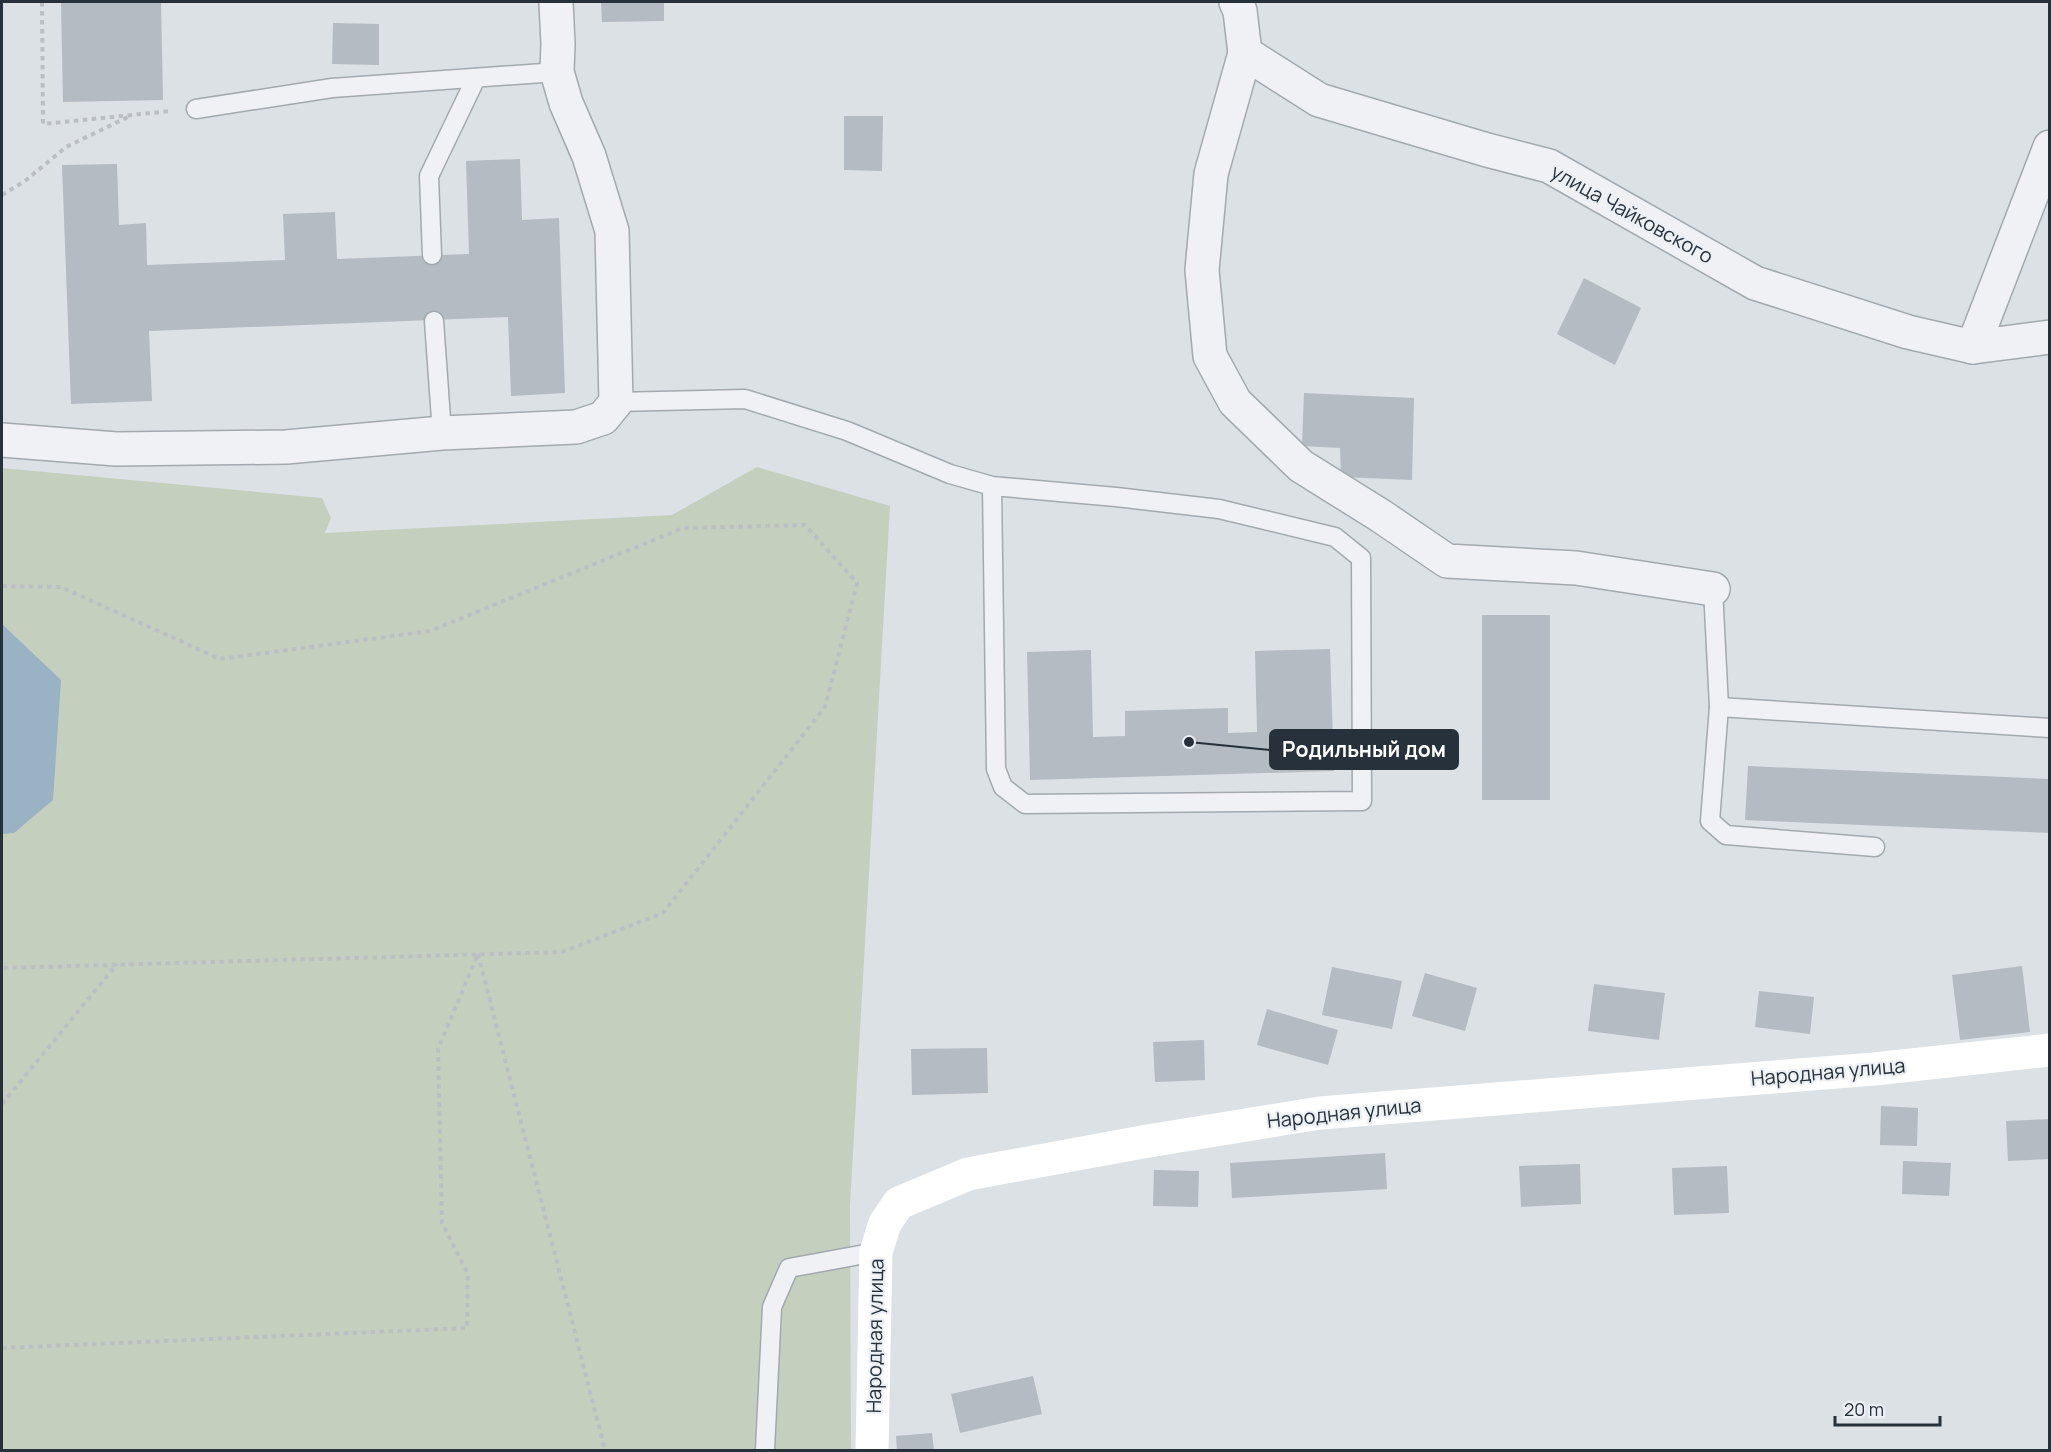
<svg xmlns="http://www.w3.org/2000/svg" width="2051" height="1452" font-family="Manrope,sans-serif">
<rect width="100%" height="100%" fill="#dce1e6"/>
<path fill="#c4cfbe" d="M757,467L890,506L850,1205L851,1450H2V468L322,498L331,518L325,533L672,515Z"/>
<path fill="#99b3c4" d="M2,624L61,680L53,800L14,833L2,834Z"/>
<g fill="#b4bbc2">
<path d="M61,2H161L163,100L63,102Z"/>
<path d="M601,2H664V21L602,22Z"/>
<path d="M333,23L379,24V65L332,64Z"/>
<path d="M844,116H883L882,171L844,170Z"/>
<path d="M520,159L522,220L559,218L565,393L511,396L508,317L149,331L152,401L71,404L62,165L117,164L119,225L146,223L147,265L285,260L283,214L335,212L337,259L469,254L466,161Z"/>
<path d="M1584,278L1641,308L1615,365L1557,334Z"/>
<path d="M1304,393L1414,398L1412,480L1341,477L1340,448L1302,446Z"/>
<rect x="1482" y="615" width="68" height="185"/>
<path d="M1330,649L1334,771L1030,780L1027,652L1091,650L1093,737L1125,736V711L1228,708V733L1257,732L1255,651Z"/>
<path d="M1748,766L2050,779V833L1745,820Z"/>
<path d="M2022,966L2030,1032L1960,1040L1952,975Z"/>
<path d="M1332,967L1402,981L1392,1029L1322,1015Z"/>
<path d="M1425,973L1477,988L1465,1031L1412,1016Z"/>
<path d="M1594,984L1665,993L1659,1040L1588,1031Z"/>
<path d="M1759,991L1814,997L1810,1034L1755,1027Z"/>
<path d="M1267,1009L1338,1030L1328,1065L1257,1045Z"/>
<path d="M1204,1040L1205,1080L1155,1082L1153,1042Z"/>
<path d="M987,1048L988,1093L912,1095L911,1049Z"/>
<path d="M1881,1106L1918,1108L1917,1146L1880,1145Z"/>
<path d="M2050,1119V1159L2008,1161L2006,1121Z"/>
<path d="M1385,1153L1387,1189L1232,1198L1230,1163Z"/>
<path d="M1903,1161L1951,1163L1949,1196L1902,1194Z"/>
<path d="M1580,1164L1581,1204L1521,1207L1519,1166Z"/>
<path d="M1727,1166L1729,1213L1674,1215L1672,1168Z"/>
<path d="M1154,1170L1199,1171L1198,1207L1153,1206Z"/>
<path d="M1033,1376L1042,1414L960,1433L951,1394Z"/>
<path d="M932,1433L934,1450H897L896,1436Z"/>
</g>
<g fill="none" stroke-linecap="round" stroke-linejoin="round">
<g stroke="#a2a9af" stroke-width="21">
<g id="lane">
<path d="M196,109L332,88L557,72"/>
<path d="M432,255L429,176L476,78"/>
<path d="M434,321L442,433"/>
<path d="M616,402L745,399L847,431L950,474L992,486L1116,497L1219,509L1335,537L1361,558L1362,801L1025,804L1003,787L996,769L992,486"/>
<path d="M1713,589L1719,707L1710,821L1726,835L1875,847"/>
<path d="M1719,707L2050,728"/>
<path d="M765,1450L772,1307L789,1268L876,1252"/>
</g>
</g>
<g stroke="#a2a9af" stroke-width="36">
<g id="street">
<path d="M1236,2L1240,11L1245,53L1319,100L1487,150L1549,166L1755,283L1908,332L1973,347L2050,337"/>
<path d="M1245,53L1211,174L1202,270L1210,356L1235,402L1301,466L1381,516L1447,561L1576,568L1713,589"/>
<path d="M1973,347L2050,147"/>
<path d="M2,440L116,449L286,447L442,433L576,427L603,418L616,402L612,231L589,156L566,103L557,72L558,44L556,2"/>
</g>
</g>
<g stroke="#bbbfc4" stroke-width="4" stroke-dasharray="4.5 4.5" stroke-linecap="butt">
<path d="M42,2L43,124L171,111"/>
<path d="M2,195L25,181L66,147L128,117"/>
<path d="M2,586L61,587L220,659L430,631L683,528L805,525L857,583L825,707L663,913L562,952L2,968"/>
<path d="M478,954L605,1450"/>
<path d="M2,1104L117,964"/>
<path d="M2,1348L467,1328L468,1274L442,1223L438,1049L478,954"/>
</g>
<use href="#lane" stroke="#eff1f4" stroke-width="18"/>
<use href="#street" stroke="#eff1f4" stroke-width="33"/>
<path stroke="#fff" stroke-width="33" d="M872,1450L876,1252L885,1223L899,1203L968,1174L1148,1141L1320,1113L1874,1069L2050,1050"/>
</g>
<g text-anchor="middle" stroke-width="4.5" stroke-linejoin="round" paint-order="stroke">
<g font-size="20" fill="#27313b" stroke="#ecf0f4">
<text transform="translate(1632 214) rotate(29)" y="7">улица Чайковского</text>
<text transform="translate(1828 1072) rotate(-5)" y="7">Народная улица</text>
<text transform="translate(1344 1113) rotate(-6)" y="7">Народная улица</text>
<text transform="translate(875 1336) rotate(-89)" y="7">Народная улица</text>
</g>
</g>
<path fill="none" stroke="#27313b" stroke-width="2" d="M1189 742L1270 750"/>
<circle fill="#27313b" stroke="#ecf0f4" stroke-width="2" cx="1189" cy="742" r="6"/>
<rect fill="#27313b" stroke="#27313b" stroke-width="2" x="1270" y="730" width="188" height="39" rx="6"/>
<g font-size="21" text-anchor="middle" font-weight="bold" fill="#fff">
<text x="1364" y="757">Родильный дом</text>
</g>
<rect width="2051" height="1452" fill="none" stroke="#27313b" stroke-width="6"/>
<path d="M1835 1416v9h105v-9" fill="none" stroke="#27313b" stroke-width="3"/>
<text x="1844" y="1416" font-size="18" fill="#27313b" stroke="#ecf0f4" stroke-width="4.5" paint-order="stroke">20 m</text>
</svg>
